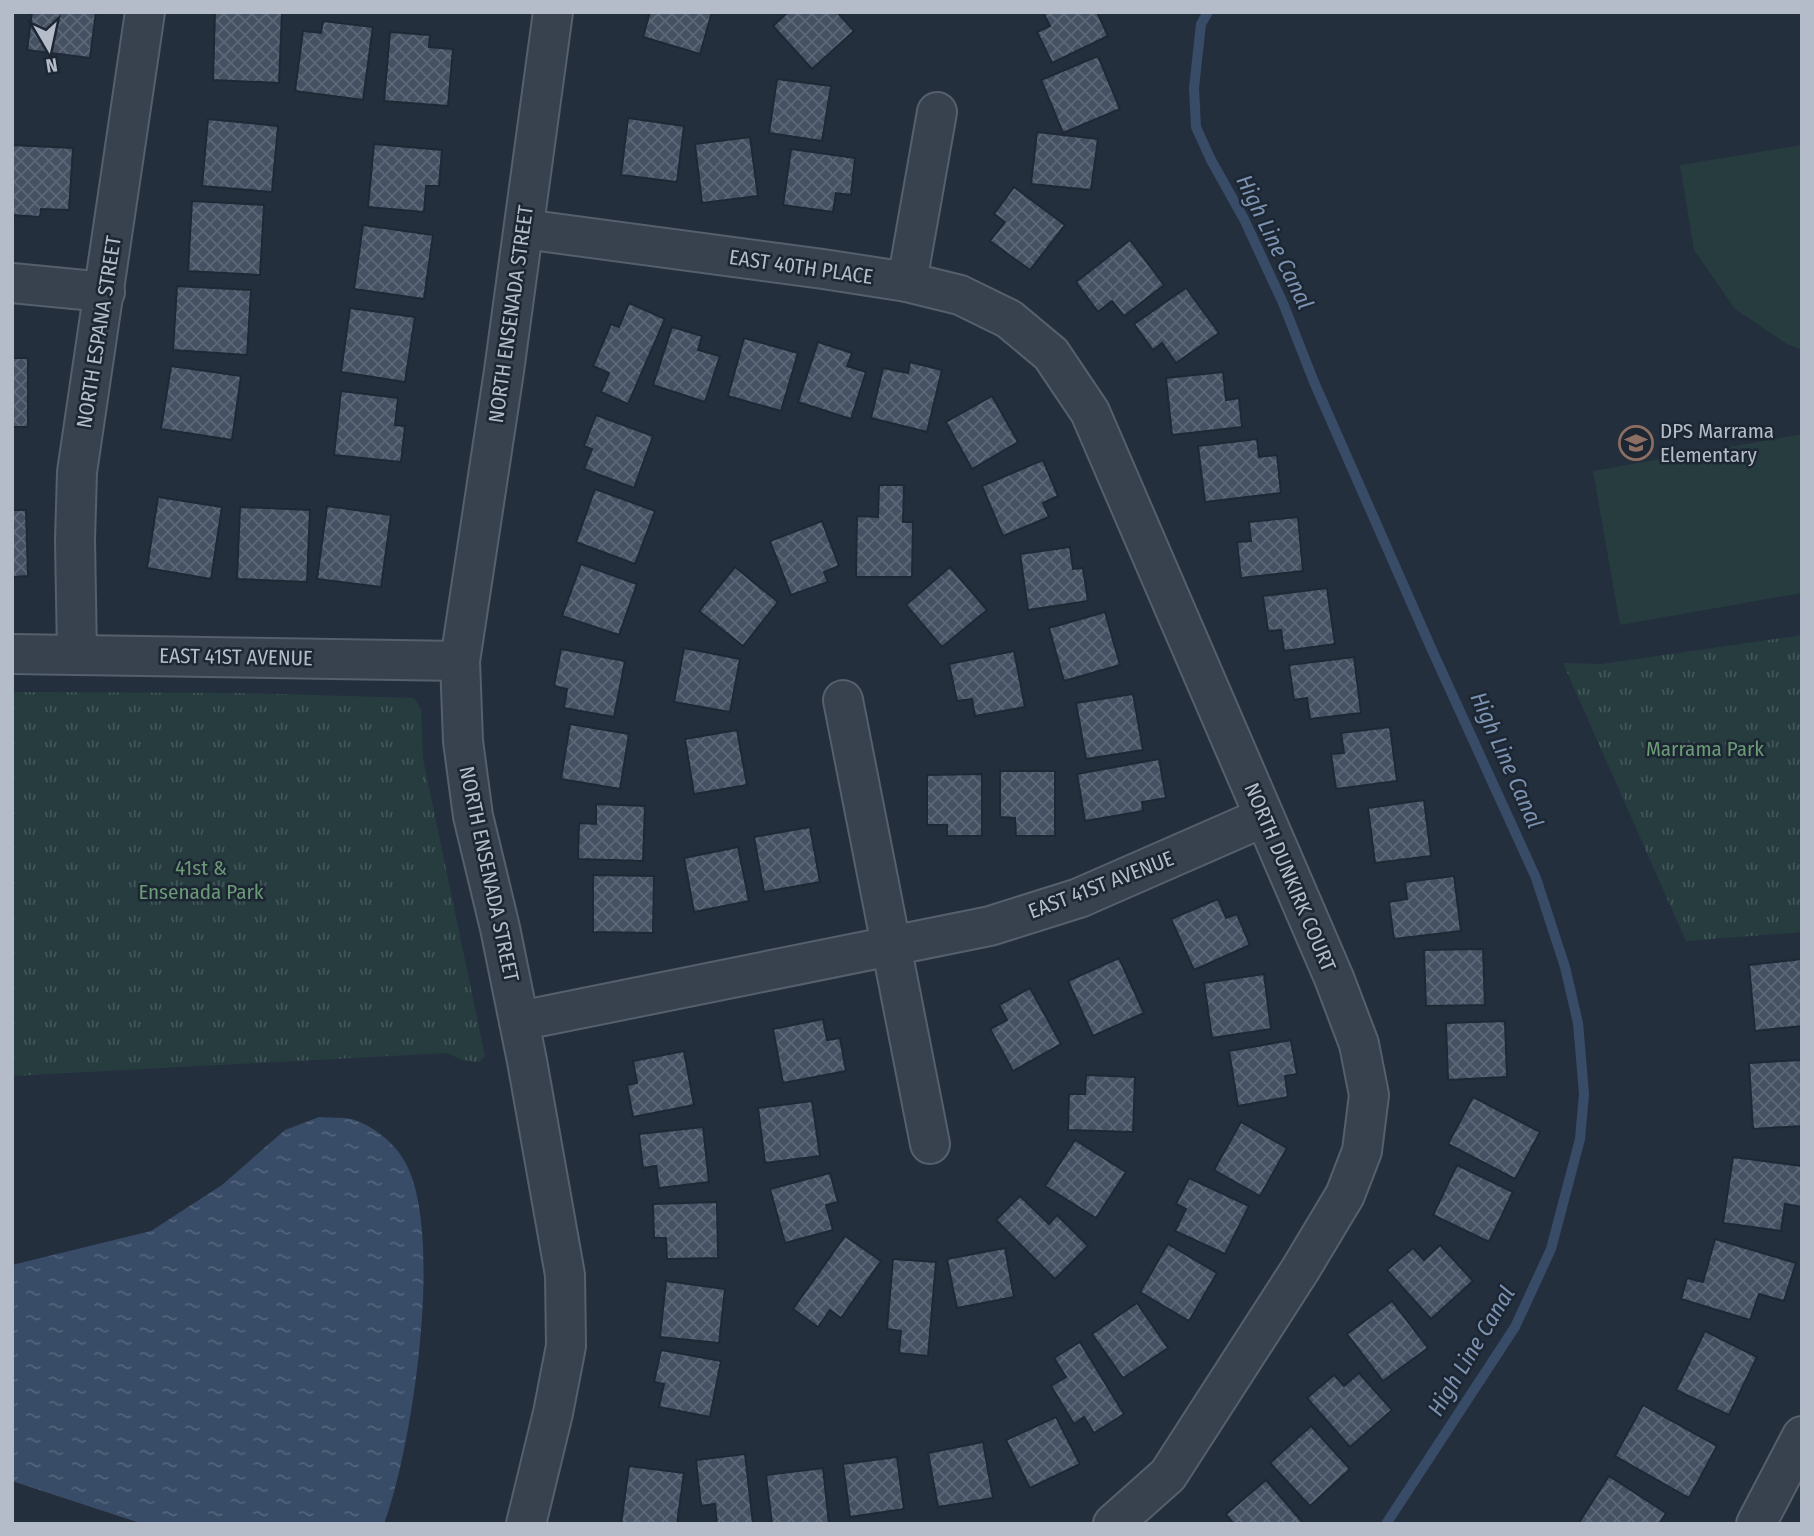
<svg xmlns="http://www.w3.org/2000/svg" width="1814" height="1536" font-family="'Fira Sans Condensed',sans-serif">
<defs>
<pattern id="park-tufts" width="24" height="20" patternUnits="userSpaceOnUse" patternTransform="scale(1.75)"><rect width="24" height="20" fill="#263c3f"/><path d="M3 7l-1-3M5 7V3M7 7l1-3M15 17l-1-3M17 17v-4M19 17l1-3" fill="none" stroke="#435659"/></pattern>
<pattern id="water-ripples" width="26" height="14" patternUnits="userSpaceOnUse" patternTransform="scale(1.75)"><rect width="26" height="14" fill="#394c67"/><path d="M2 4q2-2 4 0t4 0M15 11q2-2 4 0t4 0" fill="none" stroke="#53647b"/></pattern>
<pattern id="building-cross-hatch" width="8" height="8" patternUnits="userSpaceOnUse" patternTransform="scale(1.75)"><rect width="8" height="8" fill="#455162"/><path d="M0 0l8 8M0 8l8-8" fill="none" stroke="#5d6877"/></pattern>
</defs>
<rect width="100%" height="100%" fill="#242f3e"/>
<g fill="url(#park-tufts)">
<path d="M1802,635V932L1686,941L1563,663L1602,664Z"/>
<path d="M12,692L242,693L414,698L421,709L423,759L485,1056L479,1062L462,1060L447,1053L12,1076Z"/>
</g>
<g fill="#263c3f">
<path d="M1802,145V350L1787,344L1735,309L1694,250L1680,165Z"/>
<path d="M1802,434V593L1620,625L1593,471Z"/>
</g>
<path fill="url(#water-ripples)" d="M319,1117C329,1118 341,1117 351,1119C370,1124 392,1141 402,1157C447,1223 412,1451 384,1524H143L12,1481V1265L151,1231L222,1185L285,1130Z"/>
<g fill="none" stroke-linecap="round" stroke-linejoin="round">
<path stroke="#394c67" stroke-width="10" d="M1208,12L1201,24L1194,88L1196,127L1211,160L1244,219L1283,303L1314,382L1432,650L1536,878L1565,967L1578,1023L1584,1094L1580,1139L1551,1249L1515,1327L1386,1524"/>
</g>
<g fill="url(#building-cross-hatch)" stroke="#1f2835" stroke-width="2">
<path d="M32,12H96L90,58L27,50Z"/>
<path d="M215,12H282L279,83L213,80Z"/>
<path d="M650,12H712L700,54L643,37Z"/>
<path d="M788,12H837L854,31L812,69L773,26Z"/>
<path d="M1043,12H1097L1108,36L1052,63L1037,32L1050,26Z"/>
<path d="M323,21L373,27L363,100L295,91L303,31L321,33Z"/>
<path d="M390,32L430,35L429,47L453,49L448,106L384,101Z"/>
<path d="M1098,56L1120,109L1063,133L1041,80Z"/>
<path d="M777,79L831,86L822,141L769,133Z"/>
<path d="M628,118L684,126L677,182L621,175Z"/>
<path d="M208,119L278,126L272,192L202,186Z"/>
<path d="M1037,132L1098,139L1091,190L1031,184Z"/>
<path d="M750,137L758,196L702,203L695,144Z"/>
<path d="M374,144L442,150L439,186H426L424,212L368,207Z"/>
<path d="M12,145L73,148L69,210L41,209L40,217L12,215Z"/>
<path d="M791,149L855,158L851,195L836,193L833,212L783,205Z"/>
<path d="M1014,187L1065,225L1030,270L990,241L1005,222L994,214Z"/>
<path d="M192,201L264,205L260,275L188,271Z"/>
<path d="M363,225L433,235L424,299L354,289Z"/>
<path d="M1130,240L1164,285L1124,316L1112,301L1098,312L1076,282Z"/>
<path d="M177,286L251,290L247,355L173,350Z"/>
<path d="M1186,288L1219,333L1176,363L1162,343L1153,350L1134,324Z"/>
<path d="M629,303L665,319L628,404L601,392L609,373L593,366L611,324L619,327Z"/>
<path d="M350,308L415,317L405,382L341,372Z"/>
<path d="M672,327L702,336L698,350L720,356L705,402L653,385Z"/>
<path d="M744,338L798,353L781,411L728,396Z"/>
<path d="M818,342L852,353L847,366L866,372L851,419L798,402Z"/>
<rect x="12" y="358" width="16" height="69"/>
<path d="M910,362L942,370L927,432L871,418L883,368L908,373Z"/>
<path d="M171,366L241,376L232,440L161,429Z"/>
<path d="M1223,372L1226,400L1239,398L1242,427L1172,435L1166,378Z"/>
<path d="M341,391L398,398L395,425L405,426L401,462L334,455Z"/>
<path d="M992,396L1018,442L972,469L946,422Z"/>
<path d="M596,415L653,436L634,488L584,469L592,449L584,446Z"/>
<path d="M1257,439L1259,457L1277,455L1281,493L1205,502L1198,446Z"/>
<path d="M1043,460L1058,496L1043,503L1049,517L1003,536L982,486Z"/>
<path d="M879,485H904L903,522H913L912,577H856L857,516L878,517Z"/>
<path d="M595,489L655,511L635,564L576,542Z"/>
<path d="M158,497L222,507L211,579L147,568Z"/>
<path d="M327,506L391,515L381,587L317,579Z"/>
<path d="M240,507L310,510L307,582L237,579Z"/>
<path d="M12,510H26L28,576L12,577Z"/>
<path d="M1298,517L1303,571L1241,578L1237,542L1251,541L1249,522Z"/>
<path d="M822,521L839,566L824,572L828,582L791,595L770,541Z"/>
<path d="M1070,547L1073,569L1083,568L1088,601L1028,610L1020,554Z"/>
<path d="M581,564L637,584L619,635L562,616Z"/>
<path d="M735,567L778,602L743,646L699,611Z"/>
<path d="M950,567L987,610L942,647L906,605Z"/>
<path d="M1327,588L1335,644L1284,651L1281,630L1268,631L1263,596Z"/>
<path d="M1105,612L1120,665L1064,681L1049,628Z"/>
<path d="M684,648L740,659L730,712L674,702Z"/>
<path d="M561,649L625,661L614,717L564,708L567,689L554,686Z"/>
<path d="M1014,651L1025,707L975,716L972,699L957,701L949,664Z"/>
<path d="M1354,657L1361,713L1310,719L1307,698L1294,700L1289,665Z"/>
<path d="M1133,694L1143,750L1086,759L1076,703Z"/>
<path d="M570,724L629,734L620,789L561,779Z"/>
<path d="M1390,727L1397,781L1336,789L1331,754L1344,753L1341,733Z"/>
<path d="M737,730L747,785L694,794L685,739Z"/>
<path d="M1159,759L1166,798L1142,802L1143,811L1085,821L1077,774Z"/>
<path d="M1000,771H1055V836H1016L1015,818L1000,817Z"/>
<path d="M982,774V836H947V825H927V775Z"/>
<path d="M1424,800L1431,856L1375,863L1368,808Z"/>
<path d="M596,804L645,806L643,861L578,859L579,823L596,824Z"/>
<path d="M810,827L820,882L764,892L754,837Z"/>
<path d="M738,847L749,901L694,912L684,858Z"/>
<path d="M593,875L654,876L653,933L593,932Z"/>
<path d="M1454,876L1461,931L1394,939L1389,902L1407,899L1405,882Z"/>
<path d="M1218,899L1226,918L1237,914L1250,945L1194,970L1171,919Z"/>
<path d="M1483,949L1485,1005L1426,1006L1424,950Z"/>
<path d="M1119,958L1144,1013L1093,1036L1068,981Z"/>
<path d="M1802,959V1026L1755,1031L1749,965Z"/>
<path d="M1264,974L1271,1029L1212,1038L1204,983Z"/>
<path d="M1030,988L1061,1044L1013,1071L990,1029L1007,1020L999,1005Z"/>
<path d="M823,1019L827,1040L840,1038L846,1071L783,1083L773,1029Z"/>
<path d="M1505,1021L1507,1077L1448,1080L1446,1023Z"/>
<path d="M1291,1040L1297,1074L1285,1076L1288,1097L1238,1106L1229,1051Z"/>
<path d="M684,1051L694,1105L633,1117L627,1085L637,1083L633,1061Z"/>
<path d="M1802,1060V1126L1753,1129L1749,1063Z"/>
<path d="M1086,1075L1135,1077L1133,1132L1068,1130L1069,1094H1085Z"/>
<path d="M1473,1097L1540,1132L1515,1179L1448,1144Z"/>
<path d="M812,1101L820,1156L765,1163L758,1108Z"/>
<path d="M1241,1122L1287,1148L1260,1196L1214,1170Z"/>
<path d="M703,1127L709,1182L659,1188L656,1166L643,1168L639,1134Z"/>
<path d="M1075,1140L1126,1172L1096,1218L1045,1186Z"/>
<path d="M1733,1157L1802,1166V1207L1785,1204L1781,1231L1723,1223Z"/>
<path d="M1457,1165L1513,1192L1489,1242L1433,1215Z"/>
<path d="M830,1173L838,1202L826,1205L833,1230L785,1243L770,1189Z"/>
<path d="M1189,1178L1249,1206L1225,1254L1175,1231L1186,1209L1176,1204Z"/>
<path d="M1020,1196L1049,1224L1057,1215L1088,1246L1055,1279L996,1220Z"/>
<path d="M717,1202L718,1258L667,1259L666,1238H654L653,1204Z"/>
<path d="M845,1236L881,1261L841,1318L830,1310L818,1327L793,1309Z"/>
<path d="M1715,1239L1796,1263L1784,1301L1759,1294L1750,1320L1681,1299L1687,1278L1703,1282Z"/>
<path d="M1168,1244L1217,1273L1189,1321L1140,1292Z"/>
<path d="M1440,1245L1473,1281L1431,1319L1387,1270L1413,1248L1424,1260Z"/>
<path d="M1005,1248L1014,1297L957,1308L947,1259Z"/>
<path d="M893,1259L936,1262L928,1356L899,1353L901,1331L887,1329Z"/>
<path d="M666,1281L725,1289L719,1343L660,1337Z"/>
<path d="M1392,1301L1428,1348L1383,1381L1347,1334Z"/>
<path d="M1137,1303L1168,1348L1123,1378L1092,1334Z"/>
<path d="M1705,1331L1757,1357L1729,1415L1676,1390Z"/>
<path d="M1080,1342L1124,1414L1094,1433L1084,1417L1074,1424L1051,1386L1066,1377L1054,1358Z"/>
<path d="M661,1350L721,1361L710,1417L659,1407L664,1384L654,1382Z"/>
<path d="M1359,1373L1392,1410L1350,1447L1307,1398L1334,1375L1344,1386Z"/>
<path d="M1643,1405L1717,1446L1689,1498L1615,1456Z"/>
<path d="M1056,1417L1080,1464L1030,1488L1006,1440Z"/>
<path d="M1311,1426L1350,1469L1310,1506L1270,1463Z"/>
<path d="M983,1442L993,1498L938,1507L928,1453Z"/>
<path d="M745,1454L753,1524H717L715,1504L701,1506L696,1460Z"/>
<path d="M897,1457L904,1509L850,1517L843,1464Z"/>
<path d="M629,1466L684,1473L677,1524H621Z"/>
<path d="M823,1468L829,1524H772L766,1475Z"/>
<path d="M1609,1476L1666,1513L1659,1524H1578Z"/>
<path d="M1266,1480L1304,1524H1234L1226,1514Z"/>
</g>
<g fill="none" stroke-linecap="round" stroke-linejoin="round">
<g stroke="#565f6c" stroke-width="42">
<g id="minor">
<path d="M524,229L823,269L907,282L960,295L1009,319L1051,354L1090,412L1334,978L1359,1044L1369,1095L1362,1151L1345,1195L1300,1270L1168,1475L1113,1524"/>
<path d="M907,282L937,112"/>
<path d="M12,283L105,292"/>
<path d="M12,654L460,661"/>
<path d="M77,654L75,540L77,472L145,12"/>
<path d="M843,700L930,1144"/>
<path d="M519,1021L990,926L1079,898L1264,817"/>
<path d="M1756,1524L1802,1436"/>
</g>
</g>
<g stroke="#565f6c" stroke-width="42">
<path id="tertiary" d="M526,1524L553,1413L566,1346L565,1275L527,1061L500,928L473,816L463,741L460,661L504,371L553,12"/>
</g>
<use href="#minor" stroke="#38414e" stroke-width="38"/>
<use href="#tertiary" stroke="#38414e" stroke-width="38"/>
</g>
<defs>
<g id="school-ring" transform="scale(1.75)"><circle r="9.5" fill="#1d2633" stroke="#8d6e63" stroke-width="1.5"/><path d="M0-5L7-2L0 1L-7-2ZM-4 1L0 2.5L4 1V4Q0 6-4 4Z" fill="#8d6e63"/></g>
</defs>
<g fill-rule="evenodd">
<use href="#school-ring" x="1636" y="443"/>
</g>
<g text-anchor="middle" stroke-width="5" stroke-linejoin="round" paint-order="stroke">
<g font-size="21" fill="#b4bcc9" stroke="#1d2633">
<text transform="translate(801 267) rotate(8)" y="7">EAST 40TH PLACE</text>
<text transform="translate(511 314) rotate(-82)" y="7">NORTH ENSENADA STREET</text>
<text transform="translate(99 332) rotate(-81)" y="7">NORTH ESPANA STREET</text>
<text transform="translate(236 657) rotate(1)" y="7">EAST 41ST AVENUE</text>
<text transform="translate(489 874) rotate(78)" y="7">NORTH ENSENADA STREET</text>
<text transform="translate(1290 877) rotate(67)" y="7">NORTH DUNKIRK COURT</text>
<text transform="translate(1101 885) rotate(-21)" y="7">EAST 41ST AVENUE</text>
</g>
<g font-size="21" fill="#b4bcc9" stroke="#1d2633" text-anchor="start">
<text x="1660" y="438">DPS Marrama<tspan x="1660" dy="24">Elementary</tspan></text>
</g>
<g font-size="21" fill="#6b9a76" stroke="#1d2633">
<text x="1705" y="756">Marrama Park</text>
<text x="201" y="875">41st &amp;<tspan x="201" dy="24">Ensenada Park</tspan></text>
</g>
<g font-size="23" font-style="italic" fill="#7c92b1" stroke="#1d2633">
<text transform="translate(1275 242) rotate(64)" y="8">High Line Canal</text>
<text transform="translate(1507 760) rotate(66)" y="8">High Line Canal</text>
<text transform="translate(1471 1351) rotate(-59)" y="8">High Line Canal</text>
</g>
</g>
<rect width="1814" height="1536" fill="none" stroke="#b4bcc9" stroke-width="28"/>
<g transform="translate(49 49) rotate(171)" stroke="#1d2633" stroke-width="5" paint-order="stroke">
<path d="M0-5L12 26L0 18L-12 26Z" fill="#b4bcc9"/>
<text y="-10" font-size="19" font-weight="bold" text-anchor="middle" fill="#b4bcc9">N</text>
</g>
</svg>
